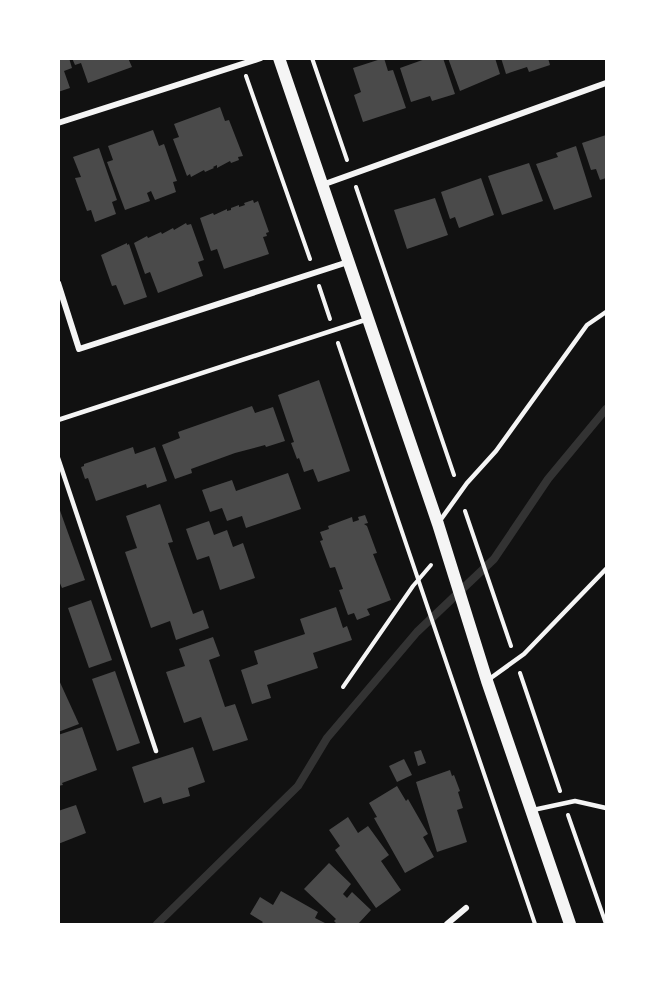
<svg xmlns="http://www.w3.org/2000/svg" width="665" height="983" font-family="'Fira Sans Condensed',sans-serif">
<rect width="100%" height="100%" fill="#111"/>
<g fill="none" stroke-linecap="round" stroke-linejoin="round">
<path stroke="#333" stroke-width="8" d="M157,924L298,786L327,738L417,632L494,559L548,479L606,409"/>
</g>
<g fill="#4a4a4a">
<path d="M58,58H69L72,68L64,71L70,88L58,92Z"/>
<path d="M72,58H128L132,67L88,83L81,63L75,65Z"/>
<path d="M384,58L388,71L393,70L406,108L363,122L354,95L361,92L353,68Z"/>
<path d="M428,58H443L455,94L432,101L430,96L411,102L400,68Z"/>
<path d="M448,58H495L500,74L460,91Z"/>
<path d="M501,58H548L550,65L529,72L527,67L506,74Z"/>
<path d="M220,107L225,121L229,120L243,156L238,157L239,160L231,163L230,161L217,168V165L213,167L214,168L205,172L204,170L191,177L190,174L187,176L173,139L179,137L174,124Z"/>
<path d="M153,130L159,146L164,144L177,181L173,182L176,192L155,200L151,191L147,193L150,201L125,210L107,162L113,160L108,146Z"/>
<path d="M606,135V178L600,180L596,169L591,170L582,143Z"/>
<path d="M576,146L592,197L554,210L536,164L558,157L556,153Z"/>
<path d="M99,148L117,200L112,202L116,214L95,222L91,210L87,211L75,178L81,177L73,157Z"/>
<path d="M529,163L543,201L502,215L488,176Z"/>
<path d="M481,178L494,215L459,228L455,217L450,219L441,192Z"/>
<path d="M435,198L448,235L407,249L394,210Z"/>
<path d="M253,200L254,203L258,201L269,232L266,233L267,236L263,237L269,254L224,269L217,249L211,251L200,218L213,213L214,215L227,209V211L231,210V208L239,205V207L245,205L244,203Z"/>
<path d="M186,223L187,225L191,224L204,260L198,262L203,276L158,293L150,272L145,274L134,243L147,236L148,238L161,232L162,234L173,228L174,230Z"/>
<path d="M127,243V245L129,244L147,297L124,305L116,285L112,286L101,255Z"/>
<path d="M319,380L350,471L318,482L313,469L304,472L299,458L297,459L291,443L294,442L278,395Z"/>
<path d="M252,406L255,413L273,407L285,441L266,447L265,445L235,453L191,469L192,473L175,479L162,445L180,438L178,432Z"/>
<path d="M133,447L135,454L155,447L167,481L147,488L146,484L96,501L88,478L85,479L81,467L84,466V464Z"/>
<path d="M288,473L301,509L246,528L242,516L227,521L222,508L210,512L202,490L232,480L236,491Z"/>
<path d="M160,504L173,542L168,543L193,614L203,610L209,628L176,640L170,621L151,628L125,552L137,548L126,516Z"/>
<path d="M58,505L85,580L62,588L58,579Z"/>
<path d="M365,515L368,523L364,524L367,526L377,553L373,554L391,600L367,609L370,615L357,620L354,613L348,615L339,590L343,589L335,567L330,568L320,541L323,540L320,532L329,529L328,526L352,517L353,522L359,520L358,517Z"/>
<path d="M209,521L214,535L227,530L233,547L243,543L255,578L220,590L209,556L197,560L186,529Z"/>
<path d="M91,600L112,660L89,668L68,608Z"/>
<path d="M336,607L343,628L347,626L352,640L313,653L318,668L267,685L271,698L252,704L241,670L258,664L254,651L305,634L300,619Z"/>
<path d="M213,637L220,656L209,660L225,707L235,704L248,740L213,751L201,717L184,723L166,672L185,666L179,649Z"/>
<path d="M115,671L140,743L117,751L92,679Z"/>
<path d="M58,678L79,724L58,732Z"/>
<path d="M82,727L97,770L62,783L63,785L58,786V735Z"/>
<path d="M193,747L205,782L188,788L190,796L163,804L161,797L144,803L132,767Z"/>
<path d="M421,750L426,763L418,766L414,752Z"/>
<path d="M404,759L412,775L397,782L389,766Z"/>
<path d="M450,770L452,776L454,775L460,791L458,792L463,808L457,810L467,842L437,852L416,782Z"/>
<path d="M397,786L406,801L408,799L428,834L423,837L434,857L405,873L374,818L377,817L369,803Z"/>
<path d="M76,805L86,833L58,844V811Z"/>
<path d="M348,817L358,833L368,826L389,855L381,861L401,890L376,908L335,850L340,846L329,830Z"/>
<path d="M329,863L351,884L343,894L347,898L352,892L371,910L358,924H337L334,921L336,919L304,889Z"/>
<path d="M281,891L318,912L315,918L327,924H261L263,922L250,914L260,897L273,905Z"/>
</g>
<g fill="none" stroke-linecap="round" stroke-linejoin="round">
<g stroke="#f5f5f5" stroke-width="4">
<path d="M312,58L347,160"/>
<path d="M246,76L310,259"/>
<path d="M356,187L454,475"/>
<path d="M319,286L330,319"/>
<path d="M338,343L535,924"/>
<path d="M465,511L511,646"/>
<path d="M520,673L560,791"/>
<path d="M343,687L413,586L431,565"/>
<path d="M568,815L606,924"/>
</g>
<g stroke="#f5f5f5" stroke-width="4.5">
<path d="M58,420L368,319"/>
<path d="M58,458L156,751"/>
<path d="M439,522L467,483L496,451L587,325L606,312"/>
<path d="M488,680L524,654L606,569"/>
<path d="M533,810L575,801L606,808"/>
</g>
<g stroke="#f5f5f5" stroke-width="6">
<path d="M58,123L261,58"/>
<path d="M322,185L606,83"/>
<path d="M58,283L79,349L348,262"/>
<path d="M447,924L466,908"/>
</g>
<path stroke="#f5f5f5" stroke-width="12" d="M279,58L438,524L487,681L570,924"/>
</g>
<rect width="665" height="983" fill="none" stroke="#ffffff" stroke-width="120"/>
</svg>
